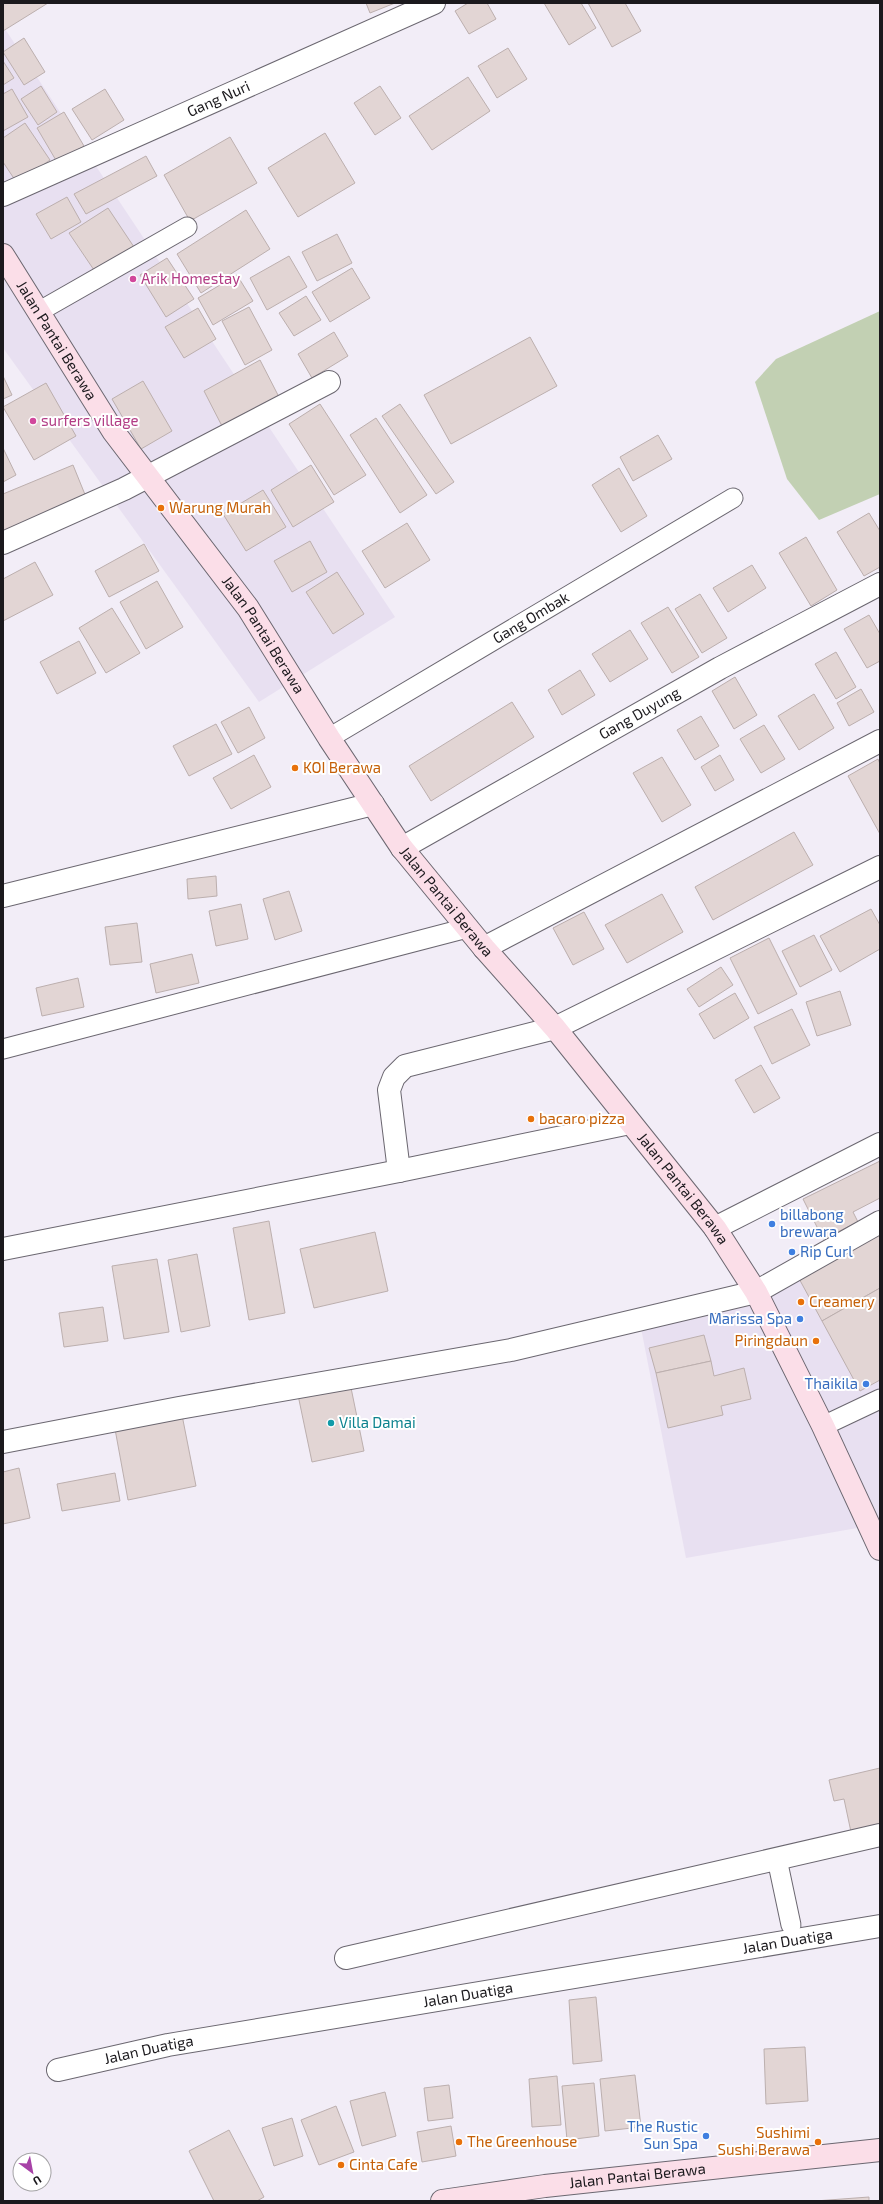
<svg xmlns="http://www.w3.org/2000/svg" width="883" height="2204" font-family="'Exo 2',sans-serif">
<rect width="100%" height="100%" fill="#f2edf7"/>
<g fill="#e8e0f1">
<path d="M3,26L395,617L259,702L3,348Z"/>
<path d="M880,1224V1524L686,1558L641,1328Z"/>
</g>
<path fill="#c2d0b3" d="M880,311V494L819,520L787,479L755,382L776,359Z"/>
<g fill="#e2d5d4" stroke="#bcafae">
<path d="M3,3H48L3,31Z"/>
<path d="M366,3H395L370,13Z"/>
<path d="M468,3H487L496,19L469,34L455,11Z"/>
<path d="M544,3H581L596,28L569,45Z"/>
<path d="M588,3H625L641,31L612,47Z"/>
<path d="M24,38L45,72L24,85L3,52Z"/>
<path d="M508,48L527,79L497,98L478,66Z"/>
<path d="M3,61L14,78L3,85Z"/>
<path d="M468,77L490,111L432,150L409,116Z"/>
<path d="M41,86L57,112L38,125L21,99Z"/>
<path d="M380,86L401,118L375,135L354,103Z"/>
<path d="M12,89L28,117L3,131V94Z"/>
<path d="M105,89L124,120L92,140L72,109Z"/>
<path d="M64,112L84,146L57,162L37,128Z"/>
<path d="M25,123L50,160L17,183L3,162V138Z"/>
<path d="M325,133L355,183L298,217L268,168Z"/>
<path d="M230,137L257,183L190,221L164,175Z"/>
<path d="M146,156L157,176L86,214L74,194Z"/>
<path d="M67,197L81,222L51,239L36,214Z"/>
<path d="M108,208L134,247L96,273L69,233Z"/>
<path d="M246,210L270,249L201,293L177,254Z"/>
<path d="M337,234L352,263L317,281L302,252Z"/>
<path d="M289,256L307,287L267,310L250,278Z"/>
<path d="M167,258L194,299L166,317L140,275Z"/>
<path d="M352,268L370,298L330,322L312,292Z"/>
<path d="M237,275L253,301L213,325L198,298Z"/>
<path d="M306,296L321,320L294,336L279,313Z"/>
<path d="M249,307L272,350L245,365L222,321Z"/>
<path d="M198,308L216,339L184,358L165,327Z"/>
<path d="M334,332L348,356L312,378L298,354Z"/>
<path d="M530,337L557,386L451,444L424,395Z"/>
<path d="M260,360L279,397L223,428L204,391Z"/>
<path d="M3,376L12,395L3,399Z"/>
<path d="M143,381L172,431L141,449L112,399Z"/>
<path d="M46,383L76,436L34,460L3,407Z"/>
<path d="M320,404L366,475L334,495L289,424Z"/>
<path d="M400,404L454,482L436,494L382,416Z"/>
<path d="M376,418L427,495L400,513L350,435Z"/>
<path d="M658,435L672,459L633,481L620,457Z"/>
<path d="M3,448L16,475L3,482Z"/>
<path d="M73,465L86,497L3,532V494Z"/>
<path d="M311,465L334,502L293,527L271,490Z"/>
<path d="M619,468L647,516L621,532L592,485Z"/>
<path d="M263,490L286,527L246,551L223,514Z"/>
<path d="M869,513L880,531V567L864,576L837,532Z"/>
<path d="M407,523L430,560L385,588L362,551Z"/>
<path d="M806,537L837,590L811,606L779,553Z"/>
<path d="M310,541L327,572L292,592L274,561Z"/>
<path d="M144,544L159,571L109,597L95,571Z"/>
<path d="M35,562L53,595L3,621V579Z"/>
<path d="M752,565L766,588L728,612L713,588Z"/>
<path d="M337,572L364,614L333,634L306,592Z"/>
<path d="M157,581L183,627L146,649L120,602Z"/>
<path d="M700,594L727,638L702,653L675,609Z"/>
<path d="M668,607L699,657L672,673L641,623Z"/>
<path d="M112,608L140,653L106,673L79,628Z"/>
<path d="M869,615L880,634V661L867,668L844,629Z"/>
<path d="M630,630L648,659L610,682L592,654Z"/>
<path d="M79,641L96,673L57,694L40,662Z"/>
<path d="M836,652L856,687L836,699L815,664Z"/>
<path d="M580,670L595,695L562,715L548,690Z"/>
<path d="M735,677L757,715L734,729L712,691Z"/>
<path d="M861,689L874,712L849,726L837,703Z"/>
<path d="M814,694L834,728L799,750L778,716Z"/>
<path d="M512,702L534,737L431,801L409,766Z"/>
<path d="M249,707L265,738L238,753L221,722Z"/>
<path d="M701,716L719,746L695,760L677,730Z"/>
<path d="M216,724L232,754L189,776L173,746Z"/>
<path d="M764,725L785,759L761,773L740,739Z"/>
<path d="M254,755L271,787L231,809L213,778Z"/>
<path d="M720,755L734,780L715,791L701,767Z"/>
<path d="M662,757L691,805L662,822L633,773Z"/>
<path d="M878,759L880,764V834L848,776Z"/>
<path d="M794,832L813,865L713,920L695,887Z"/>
<path d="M216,876L217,896L188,899L187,879Z"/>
<path d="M289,891L302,931L275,940L263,899Z"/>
<path d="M662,894L683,932L627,963L605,925Z"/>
<path d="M241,904L248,939L216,946L209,911Z"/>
<path d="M871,909L880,925V949L840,972L820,936Z"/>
<path d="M584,912L604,949L573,965L553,928Z"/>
<path d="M137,923L142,962L110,965L105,927Z"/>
<path d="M814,935L832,970L800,987L782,951Z"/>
<path d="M769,938L797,994L758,1014L730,958Z"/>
<path d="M192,954L199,983L156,993L150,964Z"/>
<path d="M721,967L733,985L699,1007L687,989Z"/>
<path d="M78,978L84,1007L42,1016L36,988Z"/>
<path d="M840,991L851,1025L817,1036L806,1002Z"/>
<path d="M735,993L749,1018L714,1039L699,1014Z"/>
<path d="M792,1009L810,1045L772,1064L754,1027Z"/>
<path d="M761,1065L780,1098L754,1113L735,1080Z"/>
<path d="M880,1161V1198L853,1212L858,1222L823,1239L803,1199Z"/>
<path d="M269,1221L285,1313L249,1320L233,1228Z"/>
<path d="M875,1229L880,1237V1288L822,1321L796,1273Z"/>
<path d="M375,1232L388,1291L314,1308L300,1249Z"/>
<path d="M197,1254L210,1326L181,1332L168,1260Z"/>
<path d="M157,1259L169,1332L124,1339L112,1266Z"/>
<path d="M880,1288V1380L860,1391L822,1321Z"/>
<path d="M103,1307L108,1341L64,1347L59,1313Z"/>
<path d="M704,1335L711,1361L656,1373L649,1348Z"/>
<path d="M711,1361L714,1376L744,1368L751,1399L721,1406L723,1415L668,1428L656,1373Z"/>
<path d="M350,1383L364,1451L312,1462L298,1395Z"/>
<path d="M182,1415L196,1486L128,1500L115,1429Z"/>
<path d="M19,1468L30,1518L3,1524V1472Z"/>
<path d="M115,1473L120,1501L62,1511L57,1484Z"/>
<path d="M880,1768V1825L851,1832L844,1799L834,1801L829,1780Z"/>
<path d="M596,1997L602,2061L573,2064L569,2000Z"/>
<path d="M805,2047L808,2101L766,2104L764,2049Z"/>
<path d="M635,2075L641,2127L605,2131L600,2079Z"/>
<path d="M557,2076L561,2125L532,2127L529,2079Z"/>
<path d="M594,2083L599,2136L567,2140L562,2086Z"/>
<path d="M449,2085L453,2118L428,2121L424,2088Z"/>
<path d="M385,2092L396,2136L362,2146L350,2101Z"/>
<path d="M336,2106L354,2152L319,2165L301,2120Z"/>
<path d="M292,2118L303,2156L274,2166L262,2128Z"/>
<path d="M451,2126L456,2156L422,2162L417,2132Z"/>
<path d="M229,2130L264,2197L257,2201H214L189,2151Z"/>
<path d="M869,2197V2201H815Z"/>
</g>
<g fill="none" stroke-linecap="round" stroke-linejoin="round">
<g stroke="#6b6770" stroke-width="21">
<g id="lane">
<path d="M38,312L187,227"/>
<path id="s1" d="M329,738L733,498"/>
<path d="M3,1049L467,928"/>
<path d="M823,1426L880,1399"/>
<path d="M777,1859L791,1925"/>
</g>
</g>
<g stroke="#6b6770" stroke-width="24">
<g id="street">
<path id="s2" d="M3,195L434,3"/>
<path d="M3,543L124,489L329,382"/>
<path id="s3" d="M402,848L720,668L880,584"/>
<path d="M3,896L373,804"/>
<path d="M484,948L880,741"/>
<path d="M399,1171L389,1090L394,1077L405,1066L555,1028L880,867"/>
<path d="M715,1228L880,1144"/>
<path d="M3,1249L399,1171L630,1123"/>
<path d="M3,1442L179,1408L511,1350L756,1292L880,1222"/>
<path d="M346,1958L880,1835"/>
<path id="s4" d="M58,2070L168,2045L880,1926"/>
</g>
</g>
<g stroke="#6b6770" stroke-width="24">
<g id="secondary">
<path id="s5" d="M3,255L113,431L248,608L329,738L402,848L484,948L555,1028L715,1228L756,1292L823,1426L880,1549"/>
<path id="s6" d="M442,2201L545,2186L880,2150"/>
</g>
</g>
<use href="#lane" stroke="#fff" stroke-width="19"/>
<use href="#street" stroke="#fff" stroke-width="22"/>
<use href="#secondary" stroke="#fbdee8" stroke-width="22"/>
</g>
<g fill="#d1479c" stroke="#fff" stroke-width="1.5">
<circle cx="133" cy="279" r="4"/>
<circle cx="33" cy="421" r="4"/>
</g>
<g fill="#e8710a" stroke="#fff" stroke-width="1.5">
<circle cx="161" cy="508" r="4"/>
<circle cx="295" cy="768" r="4"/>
<circle cx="531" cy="1119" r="4"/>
<circle cx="801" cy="1302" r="4"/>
<circle cx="816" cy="1341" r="4"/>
<circle cx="459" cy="2142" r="4"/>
<circle cx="818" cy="2142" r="4"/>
<circle cx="341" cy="2165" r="4"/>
</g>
<g fill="#3f7fe0" stroke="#fff" stroke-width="1.5">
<circle cx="772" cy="1224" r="4"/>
<circle cx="792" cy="1252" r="4"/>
<circle cx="800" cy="1319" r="4"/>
<circle cx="866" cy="1384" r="4"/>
<circle cx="706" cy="2136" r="4"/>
</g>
<circle fill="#0f9aa8" stroke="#fff" stroke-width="1.5" cx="331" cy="1423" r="4"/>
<g text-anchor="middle" stroke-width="4" stroke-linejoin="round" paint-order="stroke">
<g font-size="15" fill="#1b191d" stroke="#fff">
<text dy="5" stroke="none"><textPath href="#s2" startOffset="236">Gang Nuri</textPath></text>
<text dy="5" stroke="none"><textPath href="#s5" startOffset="101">Jalan Pantai Berawa</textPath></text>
<text dy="5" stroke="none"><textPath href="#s1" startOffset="235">Gang Ombak</textPath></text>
<text dy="5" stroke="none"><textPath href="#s5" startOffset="461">Jalan Pantai Berawa</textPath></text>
<text dy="5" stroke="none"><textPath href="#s3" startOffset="273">Gang Duyung</textPath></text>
<text dy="5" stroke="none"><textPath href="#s5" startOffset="785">Jalan Pantai Berawa</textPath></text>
<text dy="5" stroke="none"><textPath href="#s5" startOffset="1157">Jalan Pantai Berawa</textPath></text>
<text dy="5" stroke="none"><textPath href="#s4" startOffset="741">Jalan Duatiga</textPath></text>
<text dy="5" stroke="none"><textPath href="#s4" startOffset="417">Jalan Duatiga</textPath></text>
<text dy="5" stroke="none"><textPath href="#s4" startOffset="93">Jalan Duatiga</textPath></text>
<text dy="5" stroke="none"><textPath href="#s6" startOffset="197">Jalan Pantai Berawa</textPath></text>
</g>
<g font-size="15" fill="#b23c85" stroke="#fff" text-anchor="start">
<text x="141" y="284">Arik Homestay</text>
<text x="41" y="426">surfers village</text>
</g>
<g font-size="15" fill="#c56008" stroke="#fff" text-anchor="start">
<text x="169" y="513">Warung Murah</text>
<text x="303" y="773">KOI Berawa</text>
<text x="539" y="1124">bacaro pizza</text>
<text x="809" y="1307">Creamery</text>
<text x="808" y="1346" text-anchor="end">Piringdaun</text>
<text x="810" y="2138" text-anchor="end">Sushimi<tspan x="810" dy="17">Sushi Berawa</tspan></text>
<text x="467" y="2147">The Greenhouse</text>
<text x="349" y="2170">Cinta Cafe</text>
</g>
<g font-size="15" fill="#366cbe" stroke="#fff" text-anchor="end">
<text x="780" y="1220" text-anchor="start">billabong<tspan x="780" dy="17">brewara</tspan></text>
<text x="800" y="1257" text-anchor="start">Rip Curl</text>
<text x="792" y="1324">Marissa Spa</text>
<text x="858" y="1389">Thaikila</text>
<text x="698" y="2132">The Rustic<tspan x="698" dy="17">Sun Spa</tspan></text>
</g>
<g font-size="15" fill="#0d838f" stroke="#fff" text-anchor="start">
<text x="339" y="1428">Villa Damai</text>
</g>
</g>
<rect width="883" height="2204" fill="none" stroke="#1b191d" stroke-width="8"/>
<g transform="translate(32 2172) rotate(148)"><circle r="19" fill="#ffffff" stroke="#a4a3a5"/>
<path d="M0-3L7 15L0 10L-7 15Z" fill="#a742a7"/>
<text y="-6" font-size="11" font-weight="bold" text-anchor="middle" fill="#1b191d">U</text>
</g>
</svg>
